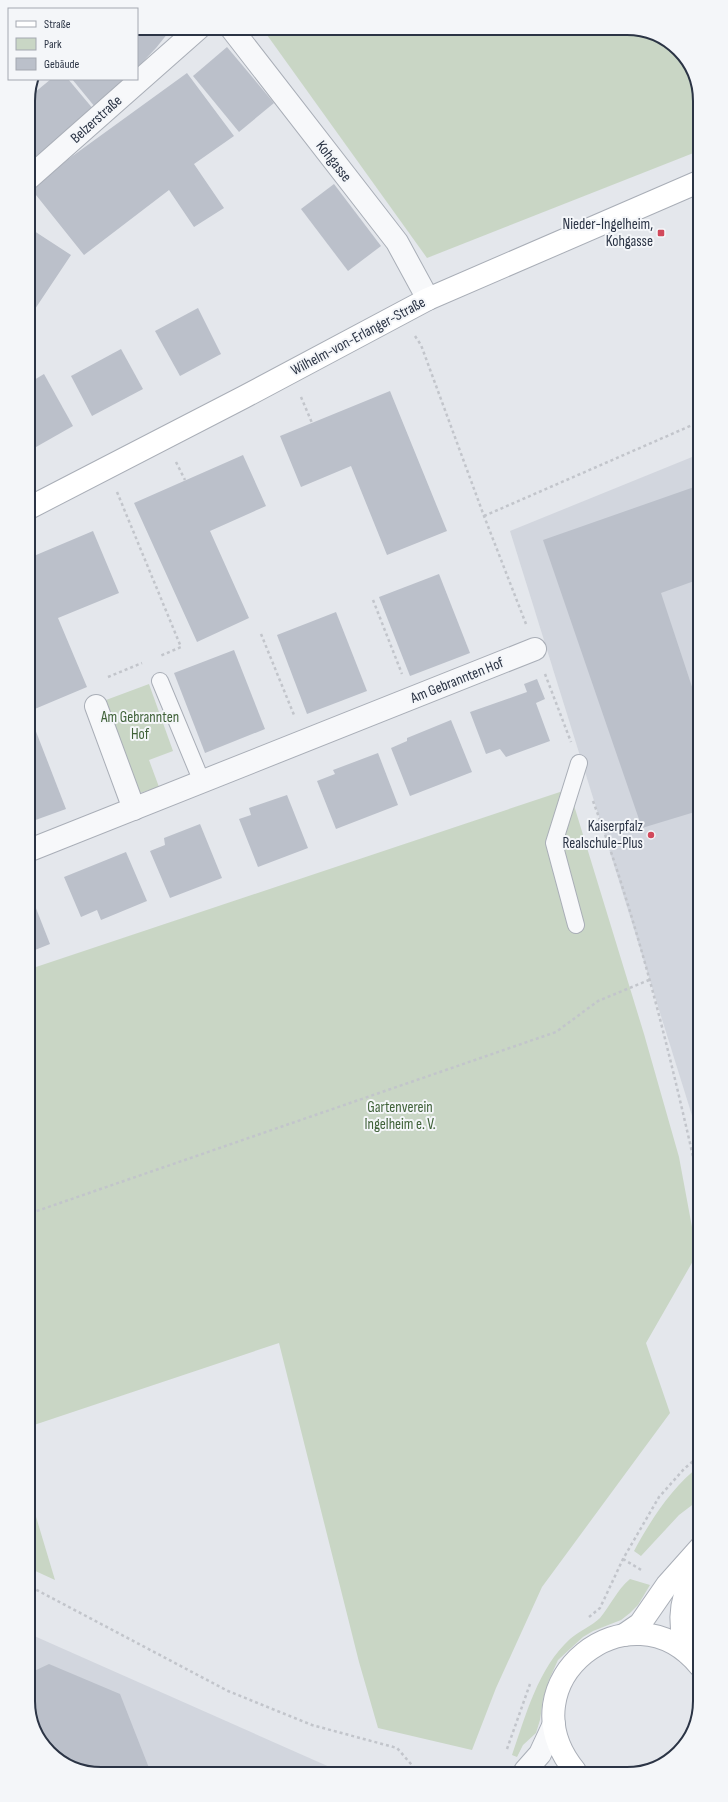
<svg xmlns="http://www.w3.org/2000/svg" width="728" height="1802" font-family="'Sofia Sans Condensed',sans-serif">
<rect width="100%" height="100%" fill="#e4e7ec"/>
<g fill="#d2d6de">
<path d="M697,455L699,1138L510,531Z"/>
<path d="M32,1635L341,1772L96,1774L56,1759L32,1724Z"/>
</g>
<g fill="#c9d6c5">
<path d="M262,28H632L672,43L696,78V152L427,258Z"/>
<path d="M149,684L173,751L149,760L159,787L140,793L106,700Z"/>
<path d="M569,789L644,1034L679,1157L697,1254L646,1343L670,1413L542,1587L496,1688L472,1750L378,1728L359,1662L279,1343L31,1426L30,969Z"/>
<path d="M699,1467L700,1499L679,1515L641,1556L634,1551C649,1523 673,1485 699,1467Z"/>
<path d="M31,1500L55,1580L31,1569Z"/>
<path d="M630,1579L650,1585L638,1605L630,1613L621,1620L593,1631L583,1637L558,1660L549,1680L543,1699L540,1720L536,1733L523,1745L517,1757L512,1755C526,1715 538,1668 570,1639C579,1631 592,1626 600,1618C611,1605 616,1591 630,1579Z"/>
</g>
<g fill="#bbc0ca">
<path d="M137,28H172L156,48L137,68Z"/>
<path d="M227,47L274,103L239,132L193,76Z"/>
<path d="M187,73L234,136L194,164L224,208L194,227L169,190L84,255L32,190L67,160Z"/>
<path d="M51,79H68L94,110L28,165V98Z"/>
<path d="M72,79H126L95,107Z"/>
<path d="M334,184L381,246L348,271L301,209Z"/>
<path d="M28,227L71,255L29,318V316Z"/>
<path d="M198,308L221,354L180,376L155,331Z"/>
<path d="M121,349L143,389L92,416L71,376Z"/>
<path d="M44,374L73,426L29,451V383Z"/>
<path d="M390,391L447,531L387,555L351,466L301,487L280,436Z"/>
<path d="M243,455L266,506L210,531L249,618L197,642L134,503Z"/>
<path d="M697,486V580L661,593L698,705V811L642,828L543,540Z"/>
<path d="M93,531L119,593L58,618L87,687L30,711L29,558Z"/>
<path d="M439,574L470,653L410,676L379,597Z"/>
<path d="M336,612L367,691L307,714L277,635Z"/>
<path d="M234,650L265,729L205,753L174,673Z"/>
<path d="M537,679L545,699L536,703L550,741L506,757L500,749L486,754L470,712L527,692L524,684Z"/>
<path d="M451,720L472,772L410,796L391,748L407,741V738Z"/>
<path d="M35,729L66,809L30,822V731Z"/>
<path d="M378,753L398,805L336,829L317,781L335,774L333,770Z"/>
<path d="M287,795L308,848L258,867L239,819L251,815L249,808Z"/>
<path d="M200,824L222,878L170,898L150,851L165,845L164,838Z"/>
<path d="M126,852L147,901L101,920L97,910L81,917L64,877Z"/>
<path d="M30,893L50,944L30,952Z"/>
<path d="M49,1664L120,1694L151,1773L96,1774L56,1759L32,1724V1672Z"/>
</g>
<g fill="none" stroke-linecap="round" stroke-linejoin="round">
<g stroke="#a9aeb7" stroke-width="18">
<g id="service">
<path d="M160,681L202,782"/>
<path d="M576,925L554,843L579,763"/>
</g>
</g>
<g stroke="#a9aeb7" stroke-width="24">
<g id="minor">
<path d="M231,28L397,242L428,299"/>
<path d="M28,179L199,28"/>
<path d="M96,706L134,809"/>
<path d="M30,850L535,649"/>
<path d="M525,1771L540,1754L554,1724"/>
</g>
</g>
<g stroke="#a9aeb7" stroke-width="24">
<g id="secondary">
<path d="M29,508L244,397L428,299L696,183"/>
<path d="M624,1635L640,1624L667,1585L700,1548"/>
<path d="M688,1653C675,1619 682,1593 700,1562"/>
<path d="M575,1771C502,1682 631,1581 700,1666"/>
</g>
</g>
<g stroke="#c2c5cb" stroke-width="2.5" stroke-dasharray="3 3" stroke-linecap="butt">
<path d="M415,336L421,345L484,516L526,624"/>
<path d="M301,397L312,423"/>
<path d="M176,462L185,480"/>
<path d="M117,492L181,647L160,656"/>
<path d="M484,516L697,423"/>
<path d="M373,600L402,674"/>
<path d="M261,634L294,715"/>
<path d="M545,674L571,742"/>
<path d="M108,677L142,663"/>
<path d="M593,801C639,925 670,1054 699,1183"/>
<path d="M31,1213L556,1032L598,1001L649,980"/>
<path d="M623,1559L643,1571"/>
<path d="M31,1587L228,1691L312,1725L397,1748L418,1772"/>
<path d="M589,1617L600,1608L623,1559L659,1497L684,1469L699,1456"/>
<path d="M507,1749L530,1684"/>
</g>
<use href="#service" stroke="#f7f8fa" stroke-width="16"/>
<use href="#minor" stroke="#f7f8fa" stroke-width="22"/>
<use href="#secondary" stroke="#fff" stroke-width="22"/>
</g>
<g fill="#d1495b" stroke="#f4f6f9" stroke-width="1.5">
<rect x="657" y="229" width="8" height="8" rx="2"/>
<circle cx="651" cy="835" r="4"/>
</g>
<g text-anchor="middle" stroke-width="4" stroke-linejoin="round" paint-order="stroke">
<g font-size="15" fill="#2b3445" stroke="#f4f6f9">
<text transform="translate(96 119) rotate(-42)" y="5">Belzerstraße</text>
<text transform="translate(334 161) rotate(52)" y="5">Kohgasse</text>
<text transform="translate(358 336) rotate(-28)" y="5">Wilhelm-von-Erlanger-Straße</text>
<text transform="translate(457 680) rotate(-22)" y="5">Am Gebrannten Hof</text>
</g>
<g font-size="15" fill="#2b3445" stroke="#f4f6f9" text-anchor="end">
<text x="653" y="229">Nieder-Ingelheim,<tspan x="653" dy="17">Kohgasse</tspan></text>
<text x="643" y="831">Kaiserpfalz<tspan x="643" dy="17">Realschule-Plus</tspan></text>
</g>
<g font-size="15" fill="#3f6138" stroke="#f4f6f9">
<text x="140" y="722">Am Gebrannten<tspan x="140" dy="17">Hof</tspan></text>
<text x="400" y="1112">Gartenverein<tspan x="400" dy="17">Ingelheim e. V.</tspan></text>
</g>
</g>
<path d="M0 0H728V1802H0ZM101 35H627A66 66 0 0 1 693 101V1701A66 66 0 0 1 627 1767H101A66 66 0 0 1 35 1701V101A66 66 0 0 1 101 35Z" fill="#f4f6f9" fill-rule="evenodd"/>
<path fill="none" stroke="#2b3445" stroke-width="2" d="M101 35H627A66 66 0 0 1 693 101V1701A66 66 0 0 1 627 1767H101A66 66 0 0 1 35 1701V101A66 66 0 0 1 101 35Z"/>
<rect x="8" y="8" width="130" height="72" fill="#f4f6f9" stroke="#a4a8b1"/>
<rect x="16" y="21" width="20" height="6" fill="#ffffff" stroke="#a4a8b1"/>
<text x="44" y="28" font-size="12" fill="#2b3445">Straße</text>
<rect x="16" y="38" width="20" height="12" fill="#c9d6c5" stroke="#a4a8b1"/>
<text x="44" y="48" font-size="12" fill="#2b3445">Park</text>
<rect x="16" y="58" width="20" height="12" fill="#bbc0ca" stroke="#a4a8b1"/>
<text x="44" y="68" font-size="12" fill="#2b3445">Gebäude</text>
</svg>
